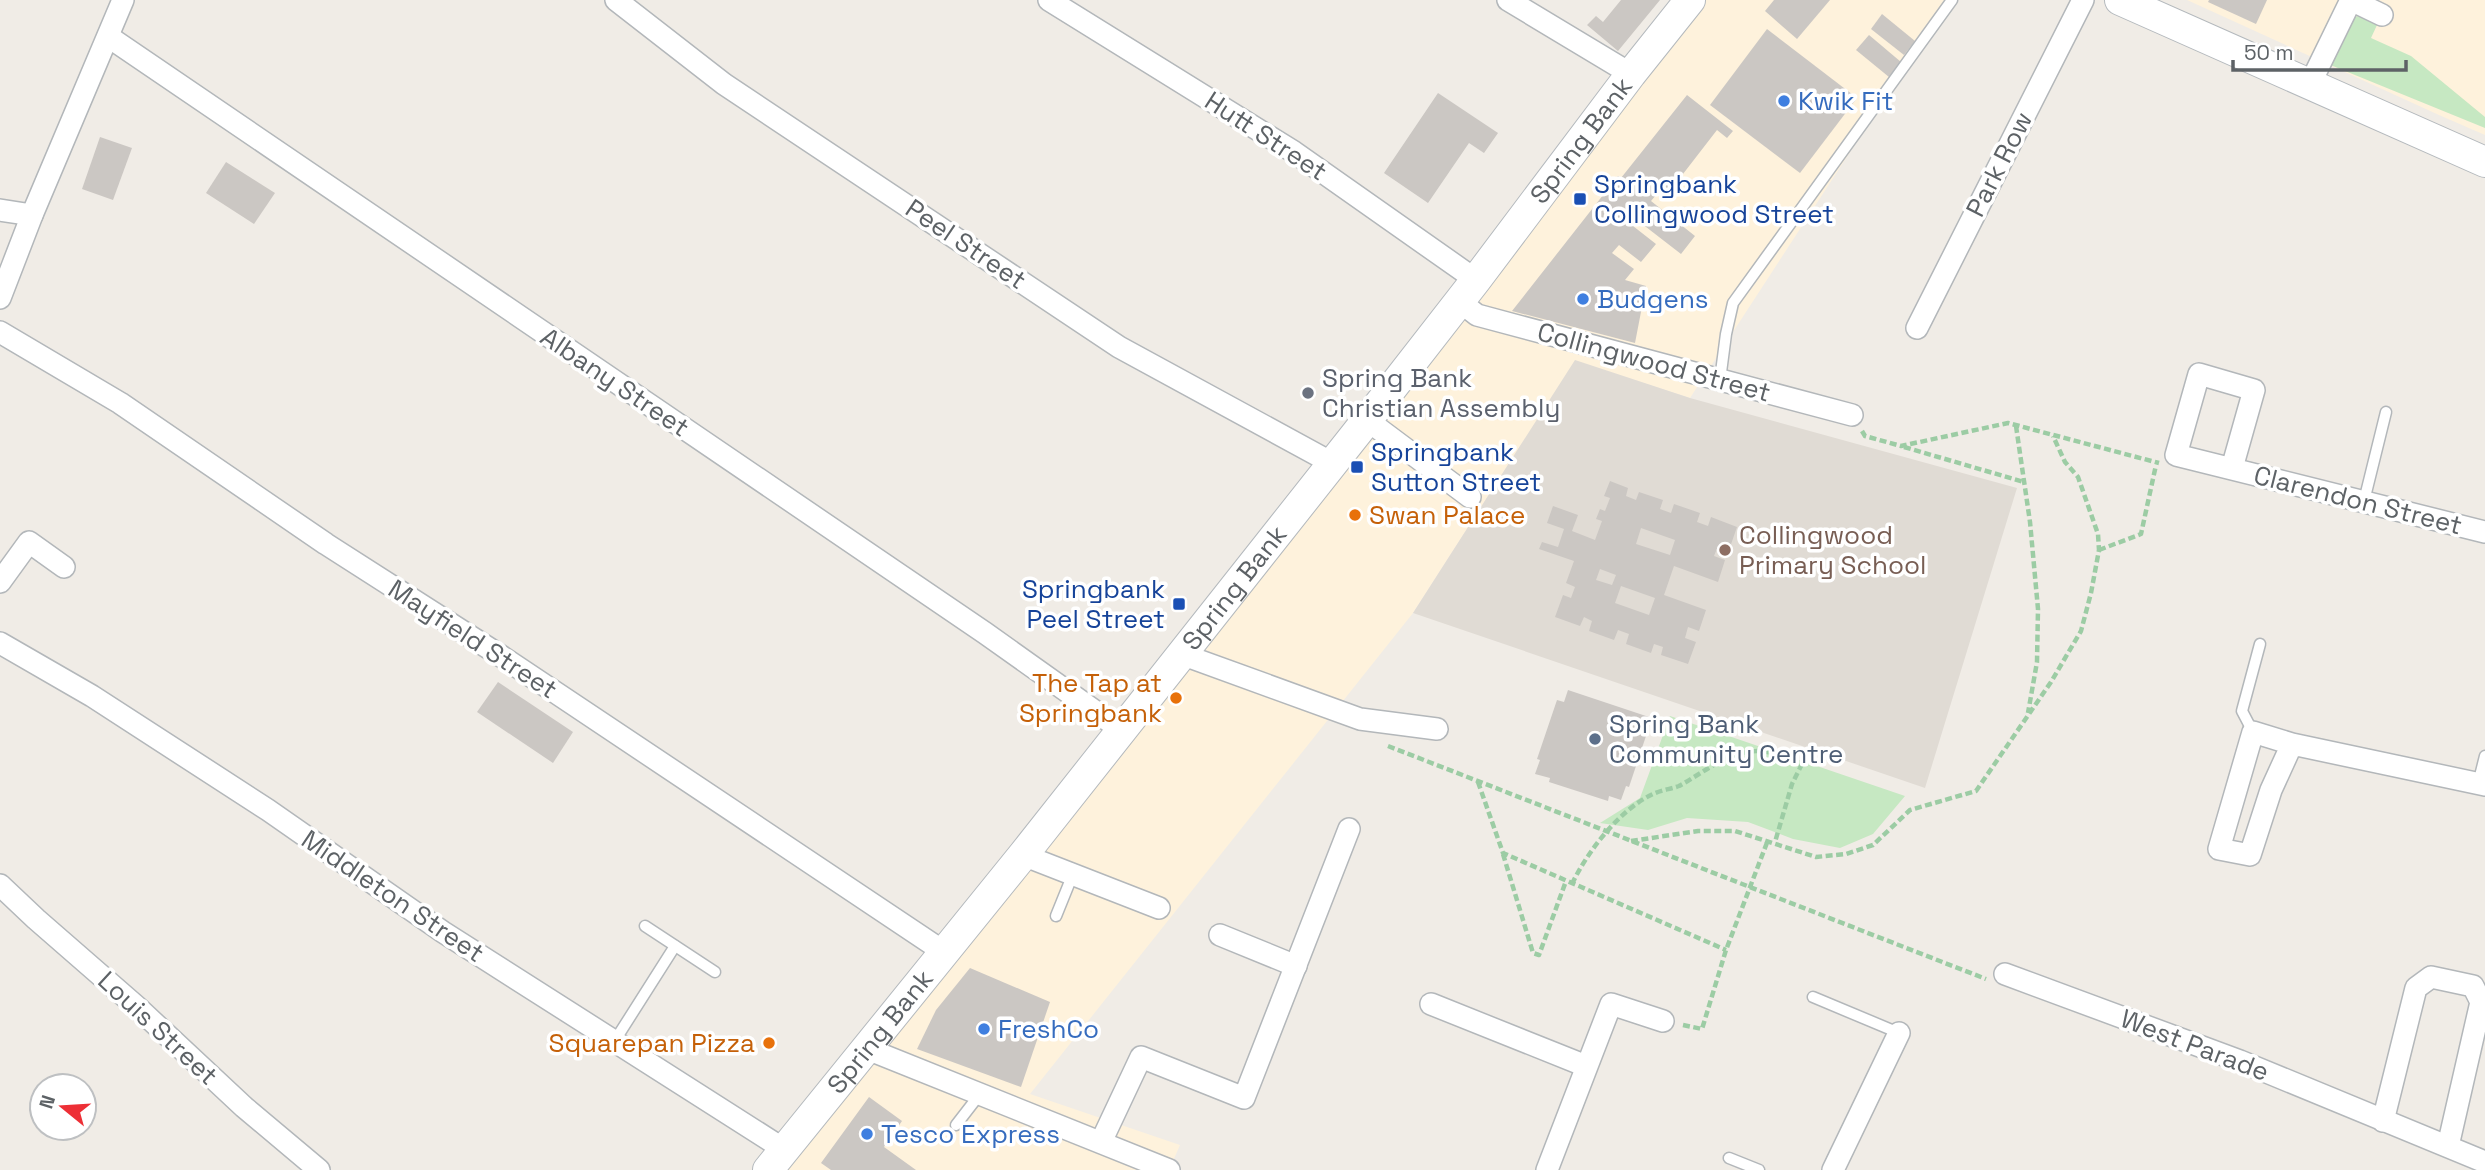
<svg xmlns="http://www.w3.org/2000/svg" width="2485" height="1170" font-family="'Space Grotesk',sans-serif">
<rect width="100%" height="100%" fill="#f0ece6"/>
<g fill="#fef2dc">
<path d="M1696,0H1949L1690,398L1575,361L1413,613L1030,1094L1180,1145L1169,1170H782Z"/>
<path d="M2187,0H2485V135L2439,115Z"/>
</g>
<path fill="#e0dbd4" d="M1575,360L1690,398L2017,488L1925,788L1413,613Z"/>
<g fill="#c6e8c2">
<path d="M2359,16L2377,25L2371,38L2411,56L2485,117V128L2328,64L2353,17Z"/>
<path d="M1670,716L1905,796L1873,834L1840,848L1793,839L1748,822L1687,818L1648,830L1600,823L1640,798Z"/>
</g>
<g fill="#cbc7c3" fill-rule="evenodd">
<path d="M1621,0H1660L1618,51L1587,25L1596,16L1603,22Z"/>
<path d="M1774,0H1830L1797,39L1765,11Z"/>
<path d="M2209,0H2267L2256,24L2208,2Z"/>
<path d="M1882,14L1915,41L1904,55L1871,29Z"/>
<path d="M1767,29L1857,98L1800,173L1710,105Z"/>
<path d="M1869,35L1901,62L1889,77L1856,50Z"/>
<path d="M1438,93L1498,133L1484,153L1469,143L1428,203L1384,173Z"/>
<path d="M1687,95L1733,131L1727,138L1717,130L1676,183L1680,187L1671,197L1661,189L1651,201L1695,236L1681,254L1637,220L1633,226L1656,244L1641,262L1619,245L1612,253L1634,269L1625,280L1646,286L1635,343L1512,311L1618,176L1621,178Z"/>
<path d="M100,137L132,148L113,200L82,189Z"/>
<path d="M226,162L275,193L254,224L206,193Z"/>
<path d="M1610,481L1628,488L1626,496L1636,500L1639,492L1663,500L1660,509L1671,513L1674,504L1700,513L1697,522L1708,526L1711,517L1737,527L1729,550L1718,546L1714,556L1725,560L1718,582L1674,566L1664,595L1706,610L1699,631L1688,627L1685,638L1696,642L1688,664L1661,655L1663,647L1654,644L1651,653L1626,644L1629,634L1618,630L1614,640L1589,631L1592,621L1584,617L1580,626L1555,617L1563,595L1571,598L1575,587L1566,583L1574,561L1539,549L1542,542L1558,547L1564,529L1547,523L1553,506L1578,515L1572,531L1595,540L1602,521L1596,519L1600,509L1605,511L1610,498L1604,496ZM1641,528L1675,540L1670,555L1636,544ZM1600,569L1616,575L1612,585L1596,580ZM1621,586L1655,598L1649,615L1615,603Z"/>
<path d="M498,682L573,732L553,763L477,712Z"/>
<path d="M1568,690L1652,718L1629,787L1626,786L1621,800L1609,796L1608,801L1549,782L1550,778L1535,774L1540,760L1537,759L1557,700L1564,702Z"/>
<path d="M970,968L1050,1002L1021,1087L917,1049L936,1010Z"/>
<path d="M869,1097L902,1121L884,1147L916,1170H831L821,1163Z"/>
</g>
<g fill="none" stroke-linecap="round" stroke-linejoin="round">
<g stroke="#b3b7ba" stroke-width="13">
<g id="lane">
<path d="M1720,380L1726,334L1733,303L1952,0"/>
<path d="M2364,501L2386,412"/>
<path d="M2253,732L2242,711L2260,644"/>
<path d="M2478,784L2485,756"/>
<path d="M1056,916L1073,874"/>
<path d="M645,926L715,972"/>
<path d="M1813,997L1899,1033"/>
<path d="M614,1042L675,946"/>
<path d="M956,1125L980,1094"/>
<path d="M1729,1158L1759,1170"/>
</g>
</g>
<g stroke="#b3b7ba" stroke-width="24">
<g id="street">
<path d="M616,0L724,84L1119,347L1332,463"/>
<path d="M1049,0L1294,152L1476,280"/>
<path d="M1508,0L1631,74"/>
<path d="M2351,0L2382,15"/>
<path d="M109,37L985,633L1120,729"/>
<path d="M2309,86L2351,0"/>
<path d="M0,210L32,215"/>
<path d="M0,298L32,215L123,0"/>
<path d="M1459,301L1477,315L1852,415"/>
<path d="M1917,328L2083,0"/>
<path d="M0,332L120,403L326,544L504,658L944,952"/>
<path d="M1367,420L1470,497"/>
<path d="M2232,468L2254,390L2199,374L2176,455L2485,532"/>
<path d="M0,582L29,542L64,567"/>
<path d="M0,643L92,696L268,810L443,932L785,1150"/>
<path d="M1181,654L1360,719L1437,729"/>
<path d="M2292,744L2271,790L2250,855L2219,849L2253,732L2292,744L2485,785"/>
<path d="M1023,855L1159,908"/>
<path d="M0,885L36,919L137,1007L244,1107L319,1170"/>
<path d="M1220,935L1296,966"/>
<path d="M2005,974L2240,1061L2485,1162"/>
<path d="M1431,1004L1586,1066"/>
<path d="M865,1048L1169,1170"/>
<path d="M2383,1121L2416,988L2431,977L2473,986L2481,1002L2448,1146"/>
<path d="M1101,1142L1141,1057L1244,1098L1349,829"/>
<path d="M1547,1170L1611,1004L1663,1021"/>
<path d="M1833,1170L1899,1033"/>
</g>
</g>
<g stroke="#b4b9bd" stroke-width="32">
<g id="secondary">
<path d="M2120,0L2485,162"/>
<path id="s1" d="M768,1170L1023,855L1367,420L1476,280L1631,74L1690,0"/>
</g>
</g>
<g stroke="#9ccca4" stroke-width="4.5" stroke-dasharray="7 3.5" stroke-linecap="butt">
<path d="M2016,426L2030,522L2038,609L2037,662L2028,713"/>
<path d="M1862,431L1865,436L1901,446L2008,423L2159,463"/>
<path d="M1904,447L2024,482"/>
<path d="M2099,550L2141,534L2156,465"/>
<path d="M1388,746L1986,979"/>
<path d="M1478,782L1503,853L1726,950"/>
<path d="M1631,841L1698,831H1735L1816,857L1846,854L1873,845L1910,810L1976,791L2051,682L2081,631L2091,593L2099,550L2098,534L2078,477L2065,462L2053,436"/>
<path d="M1503,854L1533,953L1539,955L1566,881"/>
<path d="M1572,884C1587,852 1620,809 1653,794C1661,790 1671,789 1679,786C1703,773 1727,752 1756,751C1770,750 1788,759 1802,764L1792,784L1775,842"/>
<path d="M1683,1025L1702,1029L1726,950L1768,840"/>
</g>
<use href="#lane" stroke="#fff" stroke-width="10"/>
<use href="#street" stroke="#fff" stroke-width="21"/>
<use href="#secondary" stroke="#fff" stroke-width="30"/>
</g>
<g fill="#3f7fe0" stroke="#fff" stroke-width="2.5">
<circle cx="1784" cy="101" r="7"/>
<circle cx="1583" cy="299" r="7"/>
<circle cx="984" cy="1029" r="7"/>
<circle cx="867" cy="1134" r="7"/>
</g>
<g fill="#1a4fb4" stroke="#fff" stroke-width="2.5">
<rect x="1573" y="192" width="14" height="14" rx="3.5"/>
<rect x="1350" y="460" width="14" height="14" rx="3.5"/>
<rect x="1172" y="597" width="14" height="14" rx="3.5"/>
</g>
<circle fill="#6b7280" stroke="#fff" stroke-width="2.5" cx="1308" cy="393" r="7"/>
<g fill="#e8710a" stroke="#fff" stroke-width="2.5">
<circle cx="1355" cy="515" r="7"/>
<circle cx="1176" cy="698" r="7"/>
<circle cx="769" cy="1043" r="7"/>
</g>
<circle fill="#8d6e63" stroke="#fff" stroke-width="2.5" cx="1725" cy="550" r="7"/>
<circle fill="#5c6f8a" stroke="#fff" stroke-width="2.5" cx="1595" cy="739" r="7"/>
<g text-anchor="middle" stroke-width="7" stroke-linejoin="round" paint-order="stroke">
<g font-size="26" fill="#366cbe" stroke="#fff" text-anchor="start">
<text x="1798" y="110">Kwik Fit</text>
<text x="1597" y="308">Budgens</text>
<text x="998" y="1038">FreshCo</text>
<text x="881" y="1143">Tesco Express</text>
</g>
<g font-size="26" fill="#5d6266" stroke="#fff">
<text transform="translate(1266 136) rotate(33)" y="9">Hutt Street</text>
<text dy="9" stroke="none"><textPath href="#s1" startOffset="1312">Spring Bank</textPath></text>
<text transform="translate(1999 164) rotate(-63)" y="9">Park Row</text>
<text transform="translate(966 244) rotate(34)" y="9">Peel Street</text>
<text transform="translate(1654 362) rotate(15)" y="9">Collingwood Street</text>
<text transform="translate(615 382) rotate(34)" y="9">Albany Street</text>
<text transform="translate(2358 500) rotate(14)" y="9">Clarendon Street</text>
<text dy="9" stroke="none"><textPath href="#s1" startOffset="746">Spring Bank</textPath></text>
<text transform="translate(473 639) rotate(33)" y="9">Mayfield Street</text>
<text transform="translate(393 896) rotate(34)" y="9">Middleton Street</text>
<text transform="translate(158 1028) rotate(43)" y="9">Louis Street</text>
<text dy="9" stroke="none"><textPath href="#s1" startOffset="178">Spring Bank</textPath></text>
<text transform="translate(2195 1045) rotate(21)" y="9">West Parade</text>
</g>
<g font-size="26" fill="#164399" stroke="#fff" text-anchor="start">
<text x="1594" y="193">Springbank<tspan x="1594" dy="30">Collingwood Street</tspan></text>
<text x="1371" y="461">Springbank<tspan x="1371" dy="30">Sutton Street</tspan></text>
<text x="1165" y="598" text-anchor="end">Springbank<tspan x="1165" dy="30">Peel Street</tspan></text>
</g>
<g font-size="26" fill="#5b616d" stroke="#fff" text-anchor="start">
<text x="1322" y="387">Spring Bank<tspan x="1322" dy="30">Christian Assembly</tspan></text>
</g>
<g font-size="26" fill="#c56008" stroke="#fff" text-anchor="end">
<text x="1369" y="524" text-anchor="start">Swan Palace</text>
<text x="1162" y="692">The Tap at<tspan x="1162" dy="30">Springbank</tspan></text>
<text x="755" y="1052">Squarepan Pizza</text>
</g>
<g font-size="26" fill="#785e54" stroke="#fff" text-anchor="start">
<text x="1739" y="544">Collingwood<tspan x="1739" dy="30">Primary School</tspan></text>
</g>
<g font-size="26" fill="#4e5e75" stroke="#fff" text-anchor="start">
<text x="1609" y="733">Spring Bank<tspan x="1609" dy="30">Community Centre</tspan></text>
</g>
</g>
<g transform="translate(63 1107) rotate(288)"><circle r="33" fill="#ffffff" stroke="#bec0c2" stroke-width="2"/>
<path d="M0-5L12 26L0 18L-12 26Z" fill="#ed2f36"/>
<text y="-10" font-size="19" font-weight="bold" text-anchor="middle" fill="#5d6266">N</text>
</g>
<path d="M2233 60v10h173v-10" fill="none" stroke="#5d6266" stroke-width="3.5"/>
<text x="2244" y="60" font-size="21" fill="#5d6266" stroke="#ffffff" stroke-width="5" paint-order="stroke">50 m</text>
</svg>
